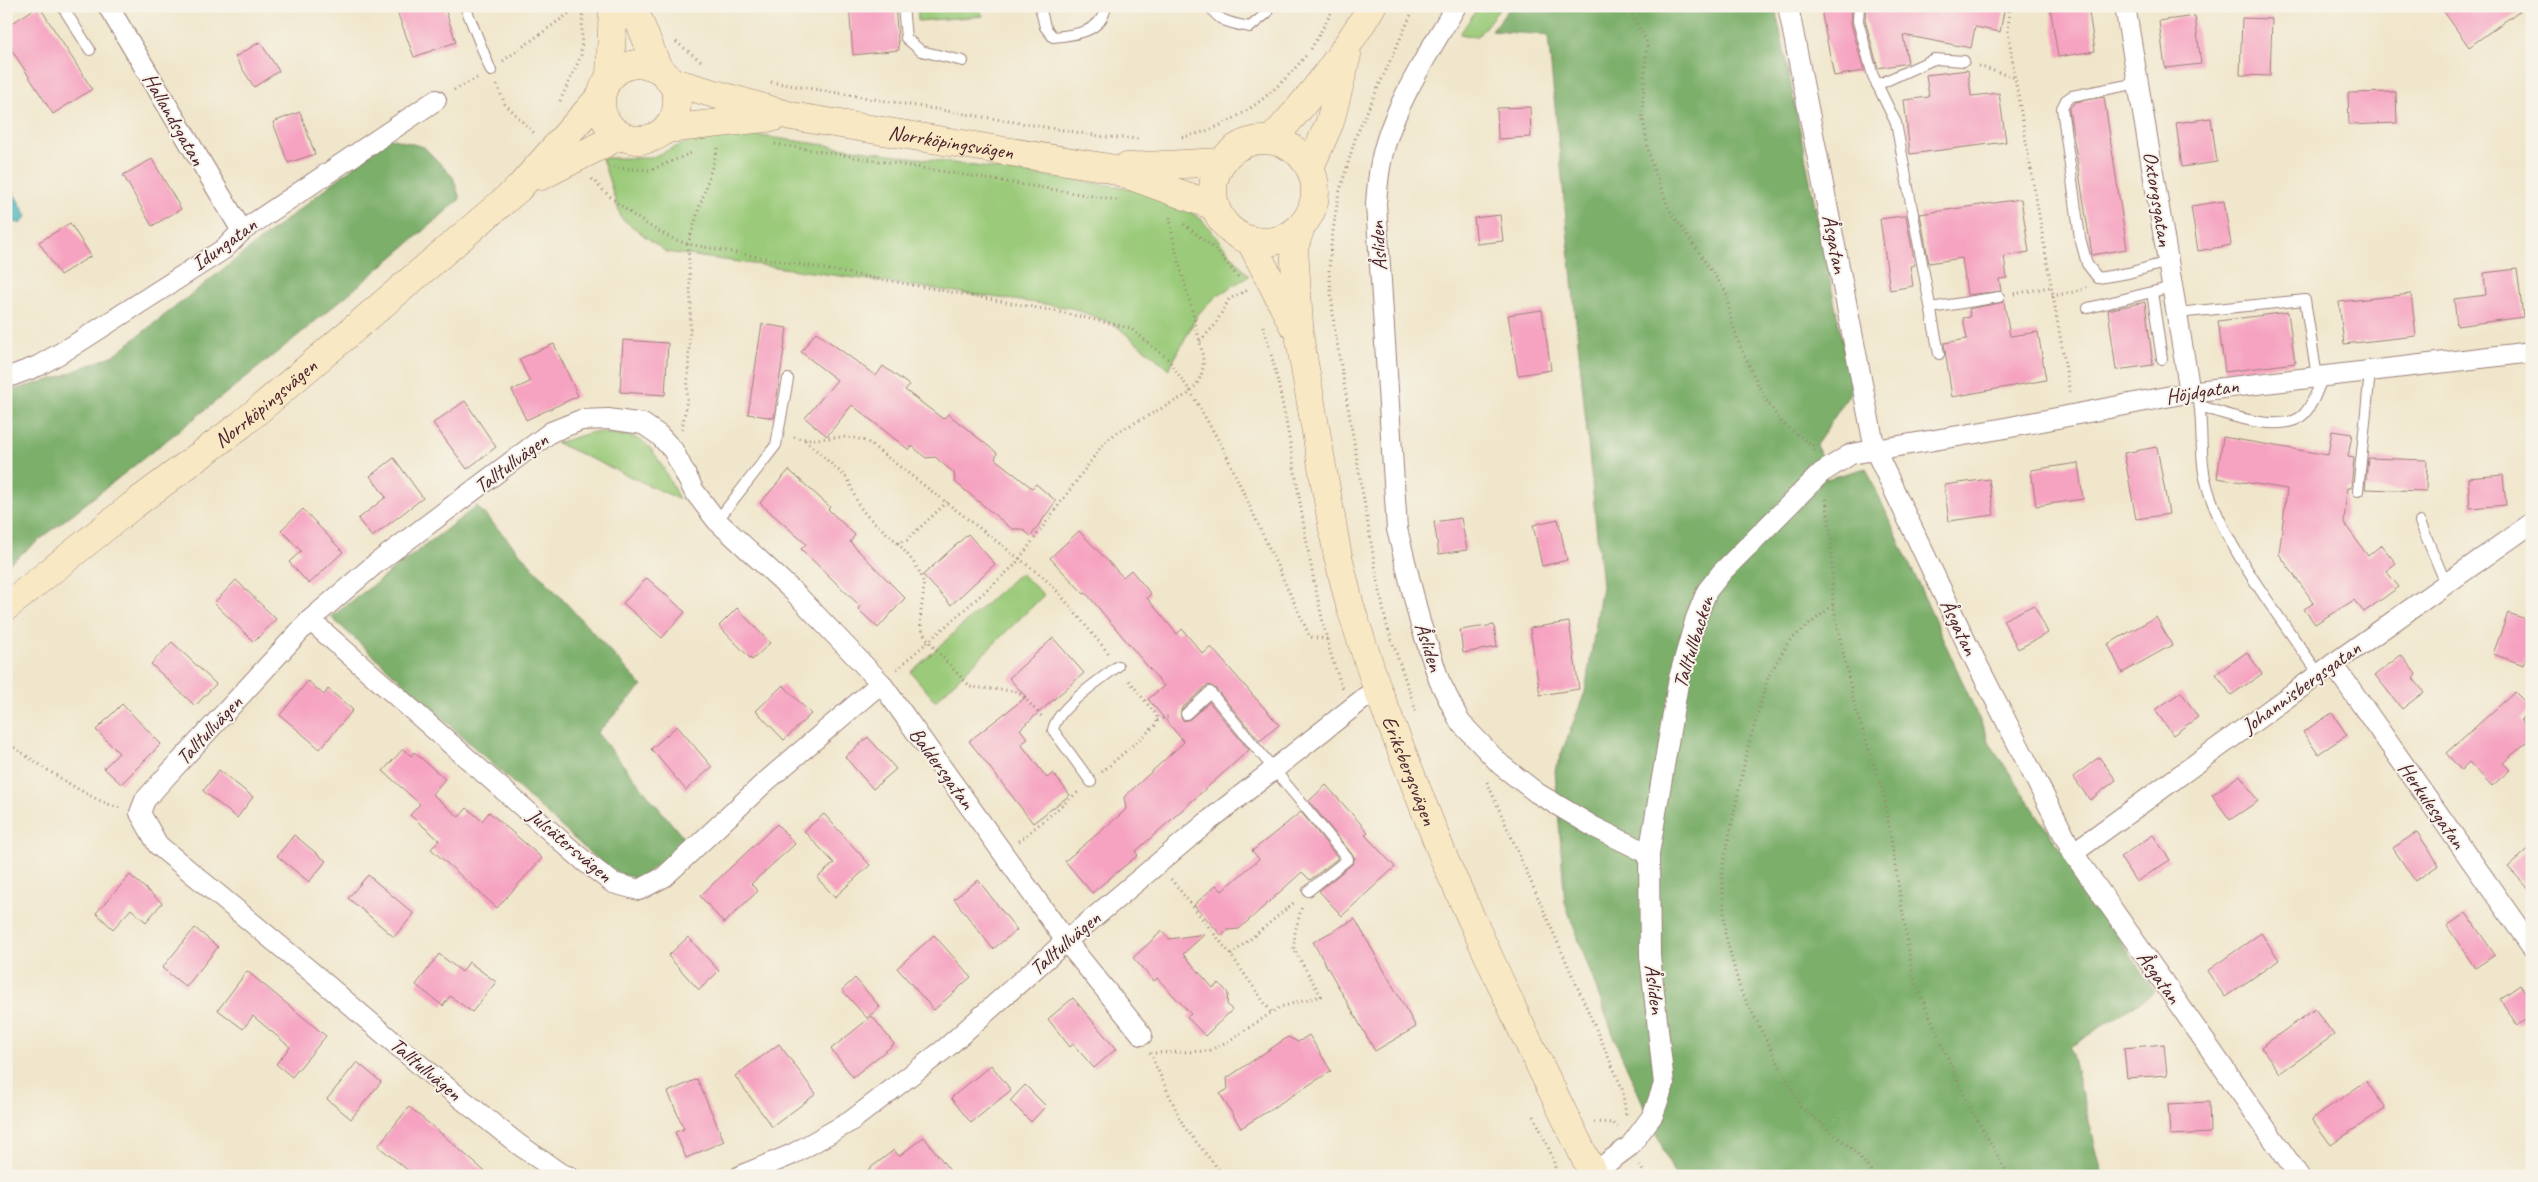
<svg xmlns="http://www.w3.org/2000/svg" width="2538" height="1182" font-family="Caveat,sans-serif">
<rect width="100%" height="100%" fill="#f7f3e8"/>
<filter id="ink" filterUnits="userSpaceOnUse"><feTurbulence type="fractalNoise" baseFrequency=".02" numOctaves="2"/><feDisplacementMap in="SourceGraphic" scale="10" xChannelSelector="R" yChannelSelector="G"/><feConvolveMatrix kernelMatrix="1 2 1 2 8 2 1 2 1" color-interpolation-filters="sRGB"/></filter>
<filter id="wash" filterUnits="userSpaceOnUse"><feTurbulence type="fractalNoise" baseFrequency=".0096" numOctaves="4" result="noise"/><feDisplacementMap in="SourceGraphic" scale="20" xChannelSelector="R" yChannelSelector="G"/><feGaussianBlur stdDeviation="1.12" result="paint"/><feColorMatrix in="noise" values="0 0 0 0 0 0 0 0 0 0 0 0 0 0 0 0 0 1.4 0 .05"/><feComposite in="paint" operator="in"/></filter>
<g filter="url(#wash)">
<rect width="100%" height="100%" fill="#f0e6cb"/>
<g fill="#9bcb7a" stroke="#727552">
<path d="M917,6H978L983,16L918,21Z"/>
<path d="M1479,6H1502L1477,37L1460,34Z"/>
<path d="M733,132L1145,190L1175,202L1201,219L1249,276L1218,295L1198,314L1169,369L1115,325L1072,308L666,252L621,218L602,158H650L690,141Z"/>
<path d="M593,432C609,434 627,433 642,441C656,448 671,485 679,499L557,443Z"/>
<path d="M1020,573L1044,595L935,701L911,672Z"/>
</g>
<g fill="#7caf6a" stroke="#63674a">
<path d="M1511,6H1775L1852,390L1817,444L1826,479L1866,468L1991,745L2155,992L2070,1047L2103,1176H1675L1617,1045L1565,903L1555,770L1585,692L1602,586L1548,35L1492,31Z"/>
<path d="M390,138L424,147L453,177L460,199C313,328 159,446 6,566V392L60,377L114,355Z"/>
<path d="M477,506L642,686L597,733L686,841L639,879L619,874L590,853L331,617Z"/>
</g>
<path fill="#41b1ba" stroke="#466872" d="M12,190L27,216L20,224L17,222L13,224L6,211V193Z"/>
<g id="blocks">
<g fill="#f6a3c1">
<path d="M39,6L92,89L53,114L6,41V27Z"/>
<path d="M395,6H444L456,42L414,57Z"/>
<path d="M849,6H895L899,50L853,55Z"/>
<path d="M1824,6H1852L1851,23L1864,71L1834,76L1822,15Z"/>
<path d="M1866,6H2005L2000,32L1975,27L1971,48L1903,35L1908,63L1878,68L1865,20Z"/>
<path d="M2050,6H2088L2095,51L2058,57Z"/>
<path d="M2440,6H2526L2469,47Z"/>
<path d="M2195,16L2201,64L2165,68L2159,21Z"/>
<path d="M2242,18L2272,19L2270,76L2240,75Z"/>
<path d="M260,42L279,71L254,87L235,57Z"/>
<path d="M1968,70L1971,96L1999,93L2006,142L1910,154L1904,100L1929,97L1926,75Z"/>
<path d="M2396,92L2397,123L2349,125L2348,93Z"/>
<path d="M2104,97L2127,249L2092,255L2069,109L2075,102Z"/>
<path d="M1530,107L1531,137L1498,139L1497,108Z"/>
<path d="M300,112L315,154L288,163L273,122Z"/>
<path d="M2211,118L2217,162L2182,167L2176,123Z"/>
<path d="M152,159L181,209L152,226L123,175Z"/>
<path d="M2021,199L2029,252L2004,256L2007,278L1999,279L2001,291L1967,295L1962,258L1929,263L1920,214Z"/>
<path d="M2224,201L2231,245L2198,251L2191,206Z"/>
<path d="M1500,215L1503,241L1477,244L1474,218Z"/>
<path d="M1903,216H1906L1915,265L1910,266L1913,286L1890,290L1880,219Z"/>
<path d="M70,223L91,256L60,275L39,242Z"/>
<path d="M2517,269L2523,317L2457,326L2454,299L2486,295L2484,273Z"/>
<path d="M2411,294L2416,336L2344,344L2339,302Z"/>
<path d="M2004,302L2010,336L2038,332L2046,380L1952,397L1944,343L1967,339L1963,318L1970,317L1969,309Z"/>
<path d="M2145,302L2153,365L2116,370L2108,310Z"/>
<path d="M1542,310L1551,370L1518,375L1508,315Z"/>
<path d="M2288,312L2295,363L2225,372L2218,321Z"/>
<path d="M762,324L787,328L774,418L748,414Z"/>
<path d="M816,332L876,376L883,366L909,385L905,390L943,419L948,414L997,453L995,459L1032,488L1036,484L1056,501L1031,536L1022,529H1012L955,482L954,473L935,457L926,458L912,446L909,450L852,405L827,436L805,418L837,380L801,352Z"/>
<path d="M623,340L668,343L665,395L620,392Z"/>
<path d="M554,344L578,396L526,420L512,390L530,382L519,359Z"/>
<path d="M465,401L496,447L467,469L433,423Z"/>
<path d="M2332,431L2352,434L2348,457L2354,458L2351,488H2347L2344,523L2368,556L2381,545L2396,563L2386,571L2399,587L2364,612L2354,600L2315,624L2304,609L2314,603L2279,554L2287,489L2217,478L2223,437L2328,455Z"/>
<path d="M2157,447L2169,514L2136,519L2124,453Z"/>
<path d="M394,458L423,498L372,537L358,519L386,497L370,476Z"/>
<path d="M2368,458L2427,460L2426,491L2365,489Z"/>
<path d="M2078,463L2083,499L2036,506L2031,470Z"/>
<path d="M789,470L830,507L828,509L855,535L850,542L905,598L878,628L858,609L860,606L801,549L806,544L760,503Z"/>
<path d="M2503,475L2506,505L2470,508L2468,478Z"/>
<path d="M1989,479L1994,515L1949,521L1944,485Z"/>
<path d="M303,509L343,552L309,584L289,562L301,551L281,530Z"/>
<path d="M1461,518L1467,550L1439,554L1434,522Z"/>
<path d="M1558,519L1567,560L1542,566L1533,525Z"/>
<path d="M1079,531L1123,577L1131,570L1151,594L1147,598L1177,634L1182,629L1203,654L1211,647L1279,725L1260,741L1215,688L1209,685L1205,687L1181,709V718L1184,721L1190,719L1209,702L1249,750L1135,852L1138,855L1092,893L1065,861L1120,815L1126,809L1124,797L1184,742L1148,699L1164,686L1086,593L1084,594L1050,558Z"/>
<path d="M968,534L995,564L951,605L923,575Z"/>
<path d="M647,578L685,612L662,638L623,603Z"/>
<path d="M236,580L276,619L254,642L214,603Z"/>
<path d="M2034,605L2048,633L2018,649L2003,620Z"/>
<path d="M737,608L770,643L752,660L719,626Z"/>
<path d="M2508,613L2532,621V643L2524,665L2493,654Z"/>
<path d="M2156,617L2172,645L2122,673L2108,644Z"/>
<path d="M1569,622L1579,689L1540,695L1530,628Z"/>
<path d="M1494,625L1497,647L1463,653L1460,630Z"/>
<path d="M1053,638L1084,673L1020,729L1028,739L1021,744L1047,778L1053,773L1070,795L1033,823L969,741L1026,697L1009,678Z"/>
<path d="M172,642L216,684L195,706L151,664Z"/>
<path d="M2247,652L2262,674L2231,695L2216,674Z"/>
<path d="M2401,655L2416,674L2413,678L2424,692L2402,709L2375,675Z"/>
<path d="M308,681L324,695L328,689L353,710L320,749L280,715Z"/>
<path d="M783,685L811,714L784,740L756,711Z"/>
<path d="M2181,692L2198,717L2173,735L2155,710Z"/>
<path d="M2515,692L2532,709L2521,719L2532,731V737L2503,763L2510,770L2492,786L2469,762L2461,770L2446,753Z"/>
<path d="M122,704L161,744L121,784L104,768L119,753L96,730Z"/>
<path d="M2332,713L2347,735L2318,754L2303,732Z"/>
<path d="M677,726L712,767L686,790L651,749Z"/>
<path d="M868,737L896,769L873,789L845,757Z"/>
<path d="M403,749L411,756L414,752L445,779L432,794L459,817L467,808L482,821L489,812L542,858L497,908L431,849L439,840L410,815L420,804L383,771Z"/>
<path d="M2099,757L2116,780L2090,800L2073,777Z"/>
<path d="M219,770L253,797L237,818L203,791Z"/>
<path d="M2240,775L2258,801L2230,820L2212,795Z"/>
<path d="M1326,785L1368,832L1365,835L1395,867L1342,916L1319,891L1352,864L1355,858L1309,801Z"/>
<path d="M1301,812L1338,858L1310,880L1302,872L1239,929L1227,930L1222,936L1194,905L1216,885L1222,891L1259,859L1252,851Z"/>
<path d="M824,814L870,865L835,897L817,878L834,863L804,831Z"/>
<path d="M777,824L795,844L751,884L758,891L724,923L700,896Z"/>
<path d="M2417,832L2439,865L2415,881L2393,848Z"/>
<path d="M294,835L326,861L309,882L277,856Z"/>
<path d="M2153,835L2170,860L2136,882L2120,857Z"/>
<path d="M2532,846V892L2508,867Z"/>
<path d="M130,875L162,903L146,922L131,909L113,929L96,913Z"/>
<path d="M368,875L414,914L394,937L348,898Z"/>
<path d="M978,880L1017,930L993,949L954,899Z"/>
<path d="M2466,913L2495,955L2475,968L2447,926Z"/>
<path d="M1355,919L1416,1027L1375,1051L1313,942Z"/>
<path d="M195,928L218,947L186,987L162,968Z"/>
<path d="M1162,931L1169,939L1205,934L1183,954L1213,988L1219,983L1228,993L1227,1004L1232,1010L1205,1036L1187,1017L1191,1014L1157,978L1154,981L1133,958Z"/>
<path d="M2261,933L2279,960L2225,997L2207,971Z"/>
<path d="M934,935L971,977L934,1010L897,968Z"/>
<path d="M688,937L719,971L699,990L668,956Z"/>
<path d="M439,954L462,972L469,962L496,982L472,1012L450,996L443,1006L416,985Z"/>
<path d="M247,971L326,1036L292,1077L276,1064L290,1047L253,1016L243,1029L218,1010Z"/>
<path d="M855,978L880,1007L867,1018L842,990Z"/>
<path d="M2520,985L2532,1002V1016L2517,1025L2500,999Z"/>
<path d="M1073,998L1116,1049L1094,1068L1073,1044L1070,1047L1048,1019Z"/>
<path d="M2315,1009L2334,1035L2280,1073L2261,1047Z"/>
<path d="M872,1016L894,1044L853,1077L831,1049Z"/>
<path d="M1309,1035L1331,1071L1241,1128L1220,1094L1228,1089L1227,1078L1288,1037L1298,1042Z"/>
<path d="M779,1044L816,1094L772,1127L735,1076Z"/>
<path d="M2164,1044L2167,1075L2127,1078L2124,1048Z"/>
<path d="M357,1062L381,1082L351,1119L327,1099Z"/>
<path d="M991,1065L1011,1090L971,1123L951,1098Z"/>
<path d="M697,1079L724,1141L686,1158L675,1132L684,1129L668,1092Z"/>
<path d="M2366,1081L2385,1108L2331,1145L2312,1119Z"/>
<path d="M1025,1085L1046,1106L1031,1122L1010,1101Z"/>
<path d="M2209,1102L2210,1133L2170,1135L2168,1104Z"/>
<path d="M409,1107L443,1135L490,1176H415L378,1146Z"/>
<path d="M924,1137L954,1176H860L894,1150L899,1156Z"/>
</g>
</g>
</g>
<g filter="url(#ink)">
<use href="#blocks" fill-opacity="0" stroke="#9d827b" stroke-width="1"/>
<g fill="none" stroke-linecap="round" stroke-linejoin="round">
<g stroke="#9d827b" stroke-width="12">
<g id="service">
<path d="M62,6L90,50"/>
<path d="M465,6L491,71"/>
<path d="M903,6L906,38L921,51L963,61"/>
<path d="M1040,6L1045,27L1053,37C1076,35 1102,32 1106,6"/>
<path d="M1211,6C1216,22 1235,24 1250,27L1267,13L1268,6"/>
<path d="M1859,6L1858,21L1873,76L1896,123L1939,354"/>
<path d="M2138,83L2072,96L2066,100L2062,108L2080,238L2087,264L2098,278L2128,273L2168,262"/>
<path d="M1877,85L1934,59L1964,61"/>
<path d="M2152,292L2162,359"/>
<path d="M1931,308L1999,297"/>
<path d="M2088,308L2172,287"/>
<path d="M2177,313L2305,300L2317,377"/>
<path d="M2197,391C2204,419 2199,450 2205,478C2219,541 2282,620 2319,674"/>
<path d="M2201,406C2223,414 2285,435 2304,414C2313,404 2318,389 2323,376"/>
<path d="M2358,491L2370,372"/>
<path d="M717,521L776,445L788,379"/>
<path d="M2420,522L2446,584"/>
<path d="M1186,714L1210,692L1348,859L1308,891"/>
<path d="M1091,782L1053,730C1057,708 1100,680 1118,666"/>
</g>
</g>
<g stroke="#9d827b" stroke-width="22">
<g id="minor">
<path d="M108,6L242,231"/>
<path d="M1456,6C1429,53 1391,109 1381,162C1378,176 1377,190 1376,204L1397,529L1420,622L1439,680L1460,722L1501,765L1537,793L1594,827L1649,854"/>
<path d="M1788,6L1875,450L1968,646L2073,853L2299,1176"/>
<path d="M2125,6L2190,392"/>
<path d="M6,378L38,366L71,347L224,249L242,231L436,100"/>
<path d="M310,620L584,861L613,883L639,890L664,877L763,784L881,683"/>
<path d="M2333,664L2532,947"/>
<path d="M2073,853L2333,664L2532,523"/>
<path d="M568,1176L561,1174L518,1144L434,1077L314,974L158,845L140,813L145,800L163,780L310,620L374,565L551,432L581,420L608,419L643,424L659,435L673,450L694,491L717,521L795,593L881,683L1066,941L1142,1035"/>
<path d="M740,1176L793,1154L851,1121L946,1048L1066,941L1211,819L1377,688"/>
<path d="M1589,1176L1630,1146L1653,1115L1664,1084L1650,956L1649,854L1679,678L1696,618L1707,591L1722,572L1821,473L1851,454L2000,429L2197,391L2532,352"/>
</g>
</g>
<g stroke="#9d827b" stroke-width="29">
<g id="secondary">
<path d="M633,6L658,68"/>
<circle cx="639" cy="102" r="38"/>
<path d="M610,76L613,6"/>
<path id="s1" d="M670,81L791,116L1109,168L1214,206"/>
<path d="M667,129L774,117"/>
<path d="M1271,140C1310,99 1343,55 1372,6"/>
<circle cx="1264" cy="191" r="51"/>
<path d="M1126,167L1222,162"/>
<path d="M1310,167L1330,122L1347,55"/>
<path d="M541,176L621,135"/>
<path id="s2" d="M1301,227L1294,248L1300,340L1337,552L1350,606L1377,688L1445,861L1520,1025L1594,1176"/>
<path d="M1250,240L1293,325"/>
<path id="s3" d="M6,607L132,506L242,424L518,189L599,98"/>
</g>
</g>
<g stroke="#9d827b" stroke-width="3" stroke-dasharray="1 4" stroke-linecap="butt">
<path d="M1415,6L1356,136L1338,197L1331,245L1329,271L1334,325L1376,571L1386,623L1416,711"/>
<path d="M1627,6L1647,42L1642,113L1650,159L1669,209L1726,292L1731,319L1739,344L1764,397L1782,423L1813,446L1814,451"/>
<path d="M2010,6L2008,31L2015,78L2070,393"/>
<path d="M676,42L701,61"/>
<path d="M1311,49L1335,6"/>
<path d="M503,61L579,6"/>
<path d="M1979,66L2015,78"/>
<path d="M771,82L1105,137L1140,139"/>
<path d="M497,85L505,104L534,133"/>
<path d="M454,90L477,78"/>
<path d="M560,101L581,56L583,6"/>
<path d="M1182,137C1232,129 1276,93 1307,54"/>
<path d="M775,144L1117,200"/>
<path d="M613,168L651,170L691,153"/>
<path d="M592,179C614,203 656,235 688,244L1060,312L1130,328L1169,360L1190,391L1223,448L1310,637L1327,639"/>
<path d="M1184,224L1217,251L1238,277"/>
<path d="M2014,294L2050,287"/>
<path d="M2052,296L2079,291L2086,287"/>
<path d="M1263,326C1291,416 1298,512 1319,604C1325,632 1331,661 1343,688"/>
<path d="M1200,341L1215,325L1229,299L1248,290"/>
<path d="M682,429L687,399L691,304L688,244L718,148"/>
<path d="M794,437C819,444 845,430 869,443L1043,577L1058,592L1109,654"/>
<path d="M805,440L848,479L858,504L866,515L898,543L907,540L947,502"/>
<path d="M1826,499L1831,535L1833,605L1855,707L1884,795L1913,977L1966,1100L2009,1176"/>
<path d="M898,543C907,555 920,567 923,582C926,597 916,617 923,632C929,644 960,677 971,687L1014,691L1022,695L1042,717"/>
<path d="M1833,605L1789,641L1768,677L1747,751L1722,870L1725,933L1740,989L1801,1107L1849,1146L1876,1176"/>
<path d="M897,669L1015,565L1104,443L1116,433L1188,394C1196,386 1201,379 1203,368C1204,354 1199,339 1196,326C1188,290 1174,254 1170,217"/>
<path d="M1157,720L1171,716"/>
<path d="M6,742C35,761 88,800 120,808"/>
<path d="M1102,772L1157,724V716L1128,679"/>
<path d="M1487,782L1622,1088L1626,1115"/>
<path d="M1019,841L1078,792"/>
<path d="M1171,879L1231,955L1271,1012"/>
<path d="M1231,955L1296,901"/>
<path d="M1150,1053L1184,1127L1224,1176"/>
<path d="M1155,1053L1209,1051L1230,1040L1280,1007L1321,996L1294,949L1295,932L1302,906"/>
<path d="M1534,1116L1553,1158L1557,1176"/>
<path d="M1594,1122L1613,1123L1618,1127"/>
<path d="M1640,1165L1645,1176"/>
</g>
<use href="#service" stroke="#fff" stroke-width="10"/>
<use href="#minor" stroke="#fff" stroke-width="20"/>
<use href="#secondary" stroke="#f8e8c3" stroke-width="28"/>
</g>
</g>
<g text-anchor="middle" stroke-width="4" stroke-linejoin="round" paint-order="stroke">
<g font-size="21" fill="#4a1f2b" stroke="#f7f3e8">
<text transform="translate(174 119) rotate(60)" y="7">Hallandsgatan</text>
<text dy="7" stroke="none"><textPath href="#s1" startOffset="288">Norrköpingsvägen</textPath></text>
<text transform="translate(2158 199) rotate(81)" y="7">Oxtorgsgatan</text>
<text transform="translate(224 244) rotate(-36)" y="7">Idungatan</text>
<text transform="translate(1835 244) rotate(79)" y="7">Åsgatan</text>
<text transform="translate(1378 246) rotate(-94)" y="7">Åsliden</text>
<text transform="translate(2202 391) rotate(-9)" y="7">Höjdgatan</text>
<text dy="7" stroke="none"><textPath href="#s3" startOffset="330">Norrköpingsvägen</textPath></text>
<text transform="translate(511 463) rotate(-37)" y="7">Talltullvägen</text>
<text transform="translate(1959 627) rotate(64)" y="7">Åsgatan</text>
<text transform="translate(1693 642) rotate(-73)" y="7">Talltullbacken</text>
<text transform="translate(1429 647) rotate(72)" y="7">Åsliden</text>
<text transform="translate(2301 687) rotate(-36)" y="7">Johannisbergsgatan</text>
<text transform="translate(209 730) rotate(-47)" y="7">Talltullvägen</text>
<text transform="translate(942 768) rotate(54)" y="7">Baldersgatan</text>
<text dy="7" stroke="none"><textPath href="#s2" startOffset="560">Eriksbergsvägen</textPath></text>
<text transform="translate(2432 805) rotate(55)" y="7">Herkulesgatan</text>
<text transform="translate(570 845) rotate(40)" y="7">Julsätersvägen</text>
<text transform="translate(1065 943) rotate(-41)" y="7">Talltullvägen</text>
<text transform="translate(2159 977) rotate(54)" y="7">Åsgatan</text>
<text transform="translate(1655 989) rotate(83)" y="7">Åsliden</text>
<text transform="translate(426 1069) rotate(40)" y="7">Talltullvägen</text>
</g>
</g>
<rect width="2538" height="1182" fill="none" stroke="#f7f3e8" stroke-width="25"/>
</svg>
